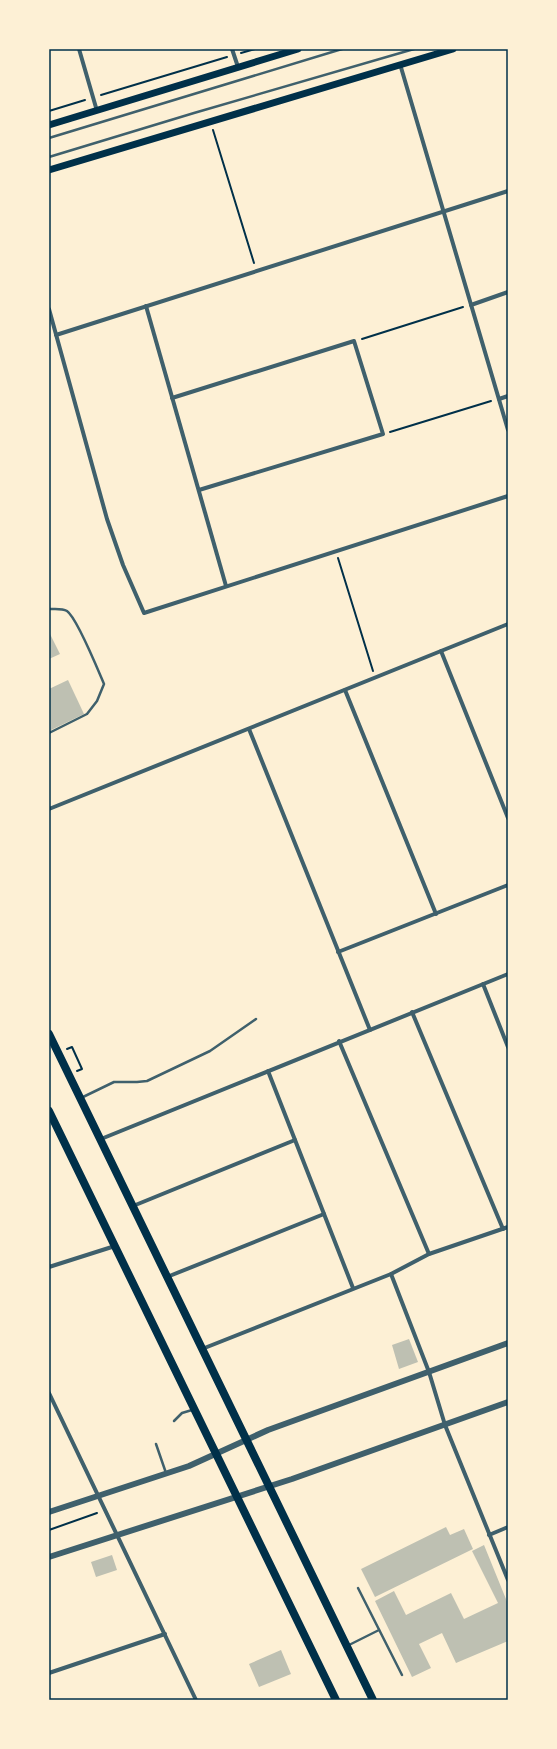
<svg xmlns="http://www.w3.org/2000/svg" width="557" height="1749" font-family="'Titillium Web',sans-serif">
<rect width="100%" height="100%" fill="#fdf0d5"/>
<g fill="#bec0b2">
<path d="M49,632L60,654L49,659Z"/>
<path d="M68,680L84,714L49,731V689Z"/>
<path d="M409,1339L418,1362L399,1369L392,1345Z"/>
<path d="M446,1527L450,1535L464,1529L473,1549L375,1597L361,1569Z"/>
<path d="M484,1545L508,1604V1641L456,1663L442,1633L419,1644L431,1668L412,1677L375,1601L394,1591L406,1615L451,1593L464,1619L498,1603L472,1551Z"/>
<path d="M112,1555L117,1570L96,1577L91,1562Z"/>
<path d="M281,1650L291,1674L259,1687L249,1664Z"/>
</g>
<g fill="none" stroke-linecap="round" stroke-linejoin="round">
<g stroke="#003049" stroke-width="2">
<path d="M241,53L255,49"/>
<path d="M101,95L227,57"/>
<path d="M49,111L85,100"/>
<path d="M213,130L254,263"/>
<path d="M362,339L463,307"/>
<path d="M390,432L491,401"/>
<path d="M338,558L373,671"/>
<path d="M67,1049L72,1047L82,1069L77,1071"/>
<path d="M49,1530L97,1513"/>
</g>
<g stroke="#3f606c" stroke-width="2.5">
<path d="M49,138L342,49"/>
<path d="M49,157L194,113L414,49"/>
<path d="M49,609C55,609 62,608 67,611C77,618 98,670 104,684L97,701L87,714L49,733"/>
<path d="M83,1097L114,1082H137L147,1081L210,1051L256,1019"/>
<path d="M174,1421L182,1413L192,1410"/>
<path d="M156,1444L166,1473"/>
<path d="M358,1588L402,1675"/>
<path d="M349,1645L379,1630"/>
</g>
<g stroke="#3f606c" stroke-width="4">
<path d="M79,49L97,111"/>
<path d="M232,49L238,67"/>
<path d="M400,64L508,430"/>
<path d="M471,305L508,292"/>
<path d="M146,306L226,586"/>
<path d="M49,309L107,519L123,565L144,613L508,496"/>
<path d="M56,335L508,191"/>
<path d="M172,398L354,341L383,434L199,490"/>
<path d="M499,399L508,396"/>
<path d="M441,651L508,818"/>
<path d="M345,690L436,914"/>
<path d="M249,729L370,1030"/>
<path d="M49,809L508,624"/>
<path d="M338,952L508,885"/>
<path d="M483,984L508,1047"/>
<path d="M412,1012L503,1229"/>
<path d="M339,1041L429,1254"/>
<path d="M268,1071L353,1288"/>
<path d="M101,1139L508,974"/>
<path d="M133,1206L295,1140"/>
<path d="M49,1267L115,1246"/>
<path d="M391,1274L429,1372L445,1425L508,1580"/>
<path d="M167,1277L324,1214"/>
<path d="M202,1349L391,1274L429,1254L508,1227"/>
<path d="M49,1393L196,1700"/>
<path d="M489,1535L508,1527"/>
<path d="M49,1673L165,1634"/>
</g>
<g stroke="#3f606c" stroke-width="6">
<path d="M49,1512L189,1466L268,1430L508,1343"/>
<path d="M49,1557L292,1479L508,1402"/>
</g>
<g stroke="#003049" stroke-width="7">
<path d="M49,125L298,49"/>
<path d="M49,170L453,49"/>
</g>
<g stroke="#003049" stroke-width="8">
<path d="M49,1034L373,1700"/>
<path d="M49,1111L336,1700"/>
</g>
</g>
<rect width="557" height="1749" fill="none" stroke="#fdf0d5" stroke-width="100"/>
<rect x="50" y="50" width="457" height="1649" fill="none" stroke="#003049" stroke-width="1.5"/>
</svg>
